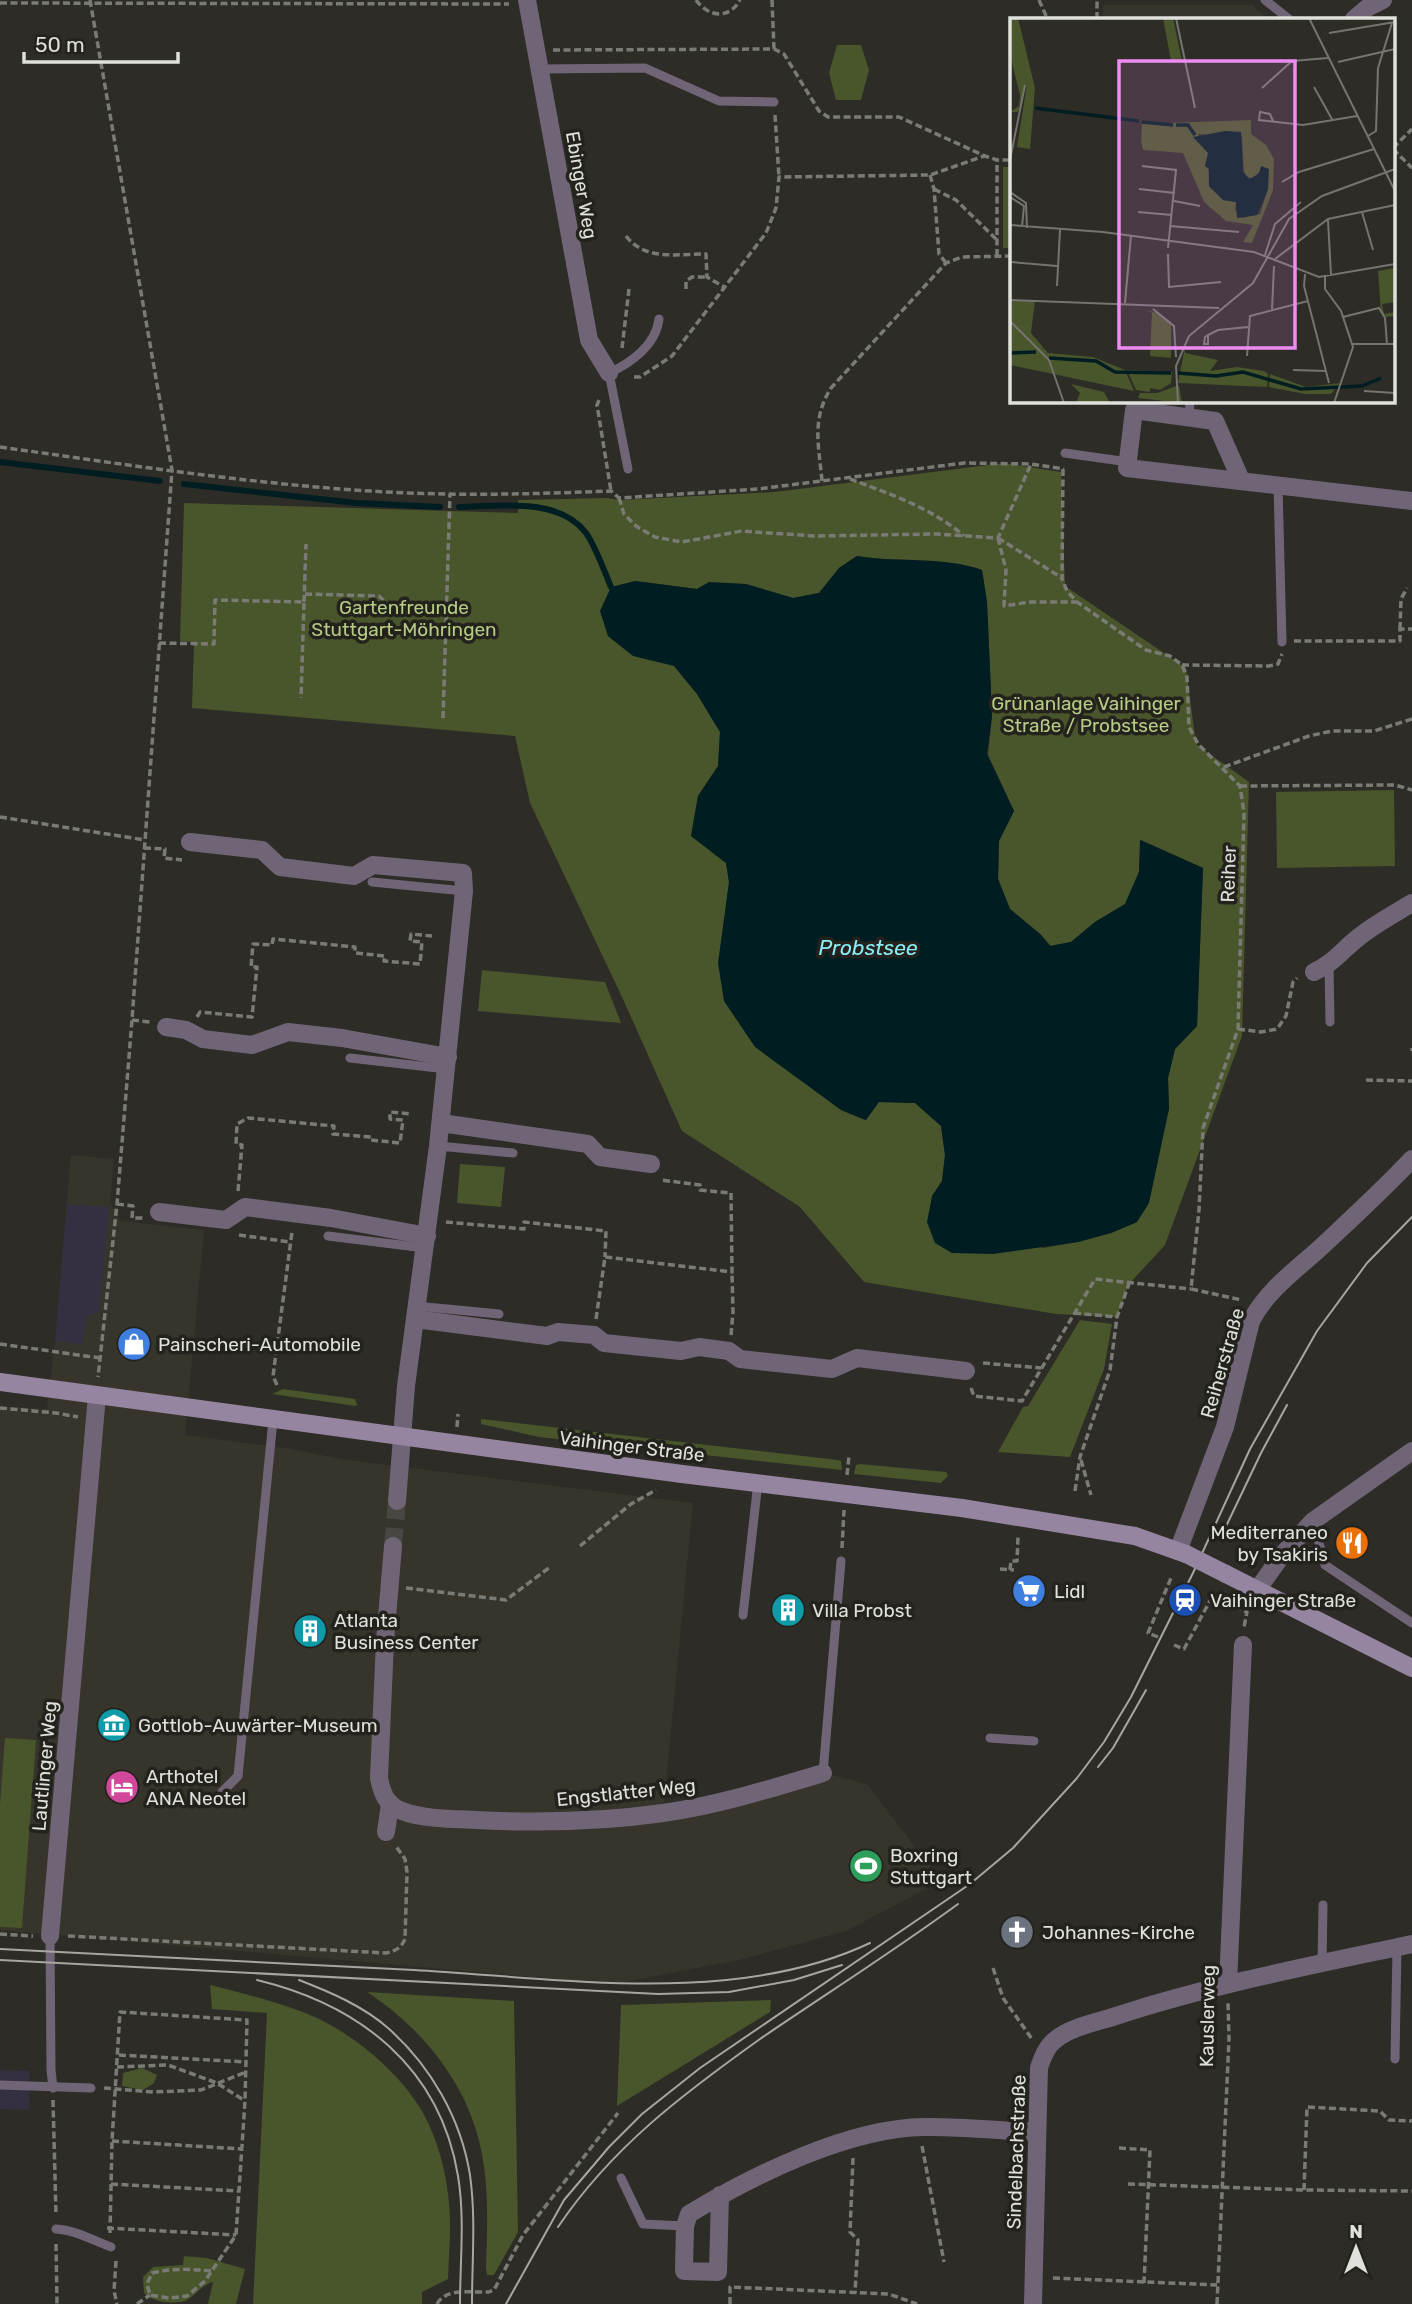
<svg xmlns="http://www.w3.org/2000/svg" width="1412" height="2304" font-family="Rubik,sans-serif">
<rect width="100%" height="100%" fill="#2d2c27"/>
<g fill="#37352b">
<path d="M1103,5H1252L1267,19H1103Z"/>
<path d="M71,1155L114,1159L110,1202L121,1221L204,1230L185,1435L285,1448L347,1460L693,1503L663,1813L823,1773L867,1784L941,1881L846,1931L739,1960L614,1984L0,1930V1406L47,1409L55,1341Z"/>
</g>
<g fill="#343041">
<path d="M67,1204L109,1207L99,1311L86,1318L83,1344L55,1341Z"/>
<path d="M0,2070L29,2071V2110L0,2109Z"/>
</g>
<g fill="#49552b" fill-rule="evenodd">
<path d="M837,45H861L869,70L861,100H836L829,73Z"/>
<rect x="1003" y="167" width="8" height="81"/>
<path d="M1004,463L1061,472L1065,586L1186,668L1196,744L1249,782L1242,1036L1165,1245L1129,1284L1117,1317L1056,1314L864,1282L800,1207L682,1131L622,997L530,803L515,736L192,708L194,642L180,641L184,503L518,513V500L606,498L621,500L775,492ZM857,556C899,563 942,556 982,570L987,602L992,716L988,755L1014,811L999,841L998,879L1010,909L1040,934L1051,946L1071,942L1095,922L1125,904L1139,872L1141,840L1203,868L1197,1026L1175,1049L1168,1078L1169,1109L1137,1222L1111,1233L1078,1242L1043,1248L932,1196L942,1181L945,1155L941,1126L915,1103L879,1102L865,1120L841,1110L802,1080L725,918L729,882L726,863L691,836L698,796L718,766L720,732L697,694L674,666L635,581L697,589L709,583L745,584L793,598L819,593L839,568Z"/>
<path d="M1394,790L1395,866L1277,868L1276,792Z"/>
<path d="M482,970L605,982L621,1023L478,1011Z"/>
<path d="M460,1164L505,1167L501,1207L457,1203Z"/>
<path d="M1080,1320L1112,1324L1104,1369L1070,1457L998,1452L1023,1407L1028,1406Z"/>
<path d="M283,1389L355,1399L357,1405L356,1406L272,1394Z"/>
<path d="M481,1419L838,1460L841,1461L842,1470L539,1437L481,1424Z"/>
<path d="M860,1464L946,1472L948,1476L941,1483L854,1474L856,1465Z"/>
<path d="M5,1738L36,1740L22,1928L0,1927V1804Z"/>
<path d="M210,1985C246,1994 283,2003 317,2018C356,2036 402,2075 423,2113C436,2136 445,2167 448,2194C452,2221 449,2251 448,2279L422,2292V2304H253L267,2013L212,2009Z"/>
<path d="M367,1992L514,2001L518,2232L494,2275H487L486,2268C487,2232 489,2196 483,2160C472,2089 425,2030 367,1992Z"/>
<path d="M771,2000L770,2012L617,2106L621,2005Z"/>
<path d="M142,2068L157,2075L154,2083L143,2090L122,2086L123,2073Z"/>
<path d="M184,2256L207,2258L245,2269L236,2304H208L213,2282C201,2285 196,2296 185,2301C171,2304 155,2303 144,2293L143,2277L153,2267L183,2265Z"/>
</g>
<path fill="#001e21" d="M857,556C899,563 942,556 982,570L987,602L992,716L987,754L1014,811L999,841L998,879L1010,909L1040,934L1050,946L1071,942L1095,922L1125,904L1139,872L1140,840L1203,868L1197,1026L1175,1049L1168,1078L1169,1109L1149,1203L1137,1222L1111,1233L1078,1242L993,1254L952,1253L935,1243L927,1222L932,1196L942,1181L945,1155L941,1126L915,1103L879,1102L866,1120L841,1110L755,1047L724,1001L718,963L729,882L726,863L691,836L698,796L718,766L720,732L697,694L674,666L633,656L608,636L600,611L611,587L635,581L697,589L709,582L746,584L793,598L819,593L839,568Z"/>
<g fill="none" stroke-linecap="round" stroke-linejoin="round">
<g stroke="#001e21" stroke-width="6">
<path d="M0,462L160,481"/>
<path d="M184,484L356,503L440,507"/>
<path d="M459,507C499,506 559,497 586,533C595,545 605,573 611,587"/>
</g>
<path stroke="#484742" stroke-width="18" stroke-dasharray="18 9" stroke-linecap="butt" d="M393,1546L397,1501"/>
<g stroke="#7b7b76" stroke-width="3.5" stroke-dasharray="7 3.5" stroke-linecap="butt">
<path d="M90,0L172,470L132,1020L117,1204L98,1377"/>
<path d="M696,0C708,17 729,20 740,0"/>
<path d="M772,0L774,49"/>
<path d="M1039,0L1047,18"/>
<path d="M0,3L509,4"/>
<path d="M1097,19V0"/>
<path d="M553,50L774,49L784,54L819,111L828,117H899L985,156L997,160H1011"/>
<path d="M775,115L779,177"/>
<path d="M1393,148L1412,129"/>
<path d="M1393,149L1412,168"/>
<path d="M930,175L934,189L939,254L946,263"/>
<path d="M934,189L956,200L997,240"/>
<path d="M626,236C645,261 677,254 706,254L707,277L724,287"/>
<path d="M997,256V160"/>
<path d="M686,289V281L692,277H706"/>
<path d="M622,348L629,289"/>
<path d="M634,377H640L672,356L766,233L776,208L779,177L930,175L984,156"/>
<path d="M599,400L597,405L611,491"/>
<path d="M0,447C129,465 257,485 387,492C462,496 536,494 611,491L619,498L758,489L964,463L1031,464L1064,469"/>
<path d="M1063,469L1062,579L1067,591L1077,602L1146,650L1170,656L1182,665L1187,677L1189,727L1198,744L1240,786L1244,813L1238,1029L1203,1128L1199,1210L1191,1289L1242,1300"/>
<path d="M850,479C890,494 932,508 964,536"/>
<path d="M822,481C819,446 811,420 831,388L946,263L962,257L1011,256"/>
<path d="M619,498L624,514L636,526L655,537L682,542L742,531L814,536L937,534L998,538L1031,464"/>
<path d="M998,538L1006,570L1004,606L1029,602H1076"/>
<path d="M998,538L1062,578"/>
<path d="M305,594L379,596L386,603L446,605"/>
<path d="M304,602L306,544"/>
<path d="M1400,629L1401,599L1407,588"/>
<path d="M1294,641H1400V629H1412"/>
<path d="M159,643L214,644L215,600L304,602L301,698"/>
<path d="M1182,665L1269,666L1278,664L1282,654"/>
<path d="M443,718L450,494"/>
<path d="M1224,767L1309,736L1332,731H1374L1412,719"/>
<path d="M1240,786L1395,785L1412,790"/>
<path d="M0,817L145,840"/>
<path d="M144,848L165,849L164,858L182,860"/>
<path d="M197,1017L200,1012L252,1017L257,967H251L253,944L272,945L273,939L355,947V953L385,956L384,961L420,964L422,942L410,941L411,934L432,936"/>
<path d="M132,1020L150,1022"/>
<path d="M1238,1029L1261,1032L1277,1029L1286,1016L1293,982L1297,978"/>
<path d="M1412,1048V1051"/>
<path d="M1366,1080L1412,1081"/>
<path d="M238,1191L242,1145L236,1144L237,1124L248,1118L334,1126L333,1134L371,1137V1140L400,1143L403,1120L390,1119V1112L411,1114"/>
<path d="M117,1204L133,1206L132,1218H144"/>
<path d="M446,1222L524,1229V1222L606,1231L605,1257"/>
<path d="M239,1235L290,1242"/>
<path d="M1074,1313L1117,1317"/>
<path d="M596,1319L605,1257L732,1272L731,1193L700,1190V1185L661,1180"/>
<path d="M731,1335L733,1312L732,1273"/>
<path d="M0,1344L100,1358"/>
<path d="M983,1363L1041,1368"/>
<path d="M277,1385L273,1376L292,1232"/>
<path d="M971,1388L974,1396L1022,1401L1095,1279L1191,1289"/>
<path d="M0,1408L56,1413L78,1417"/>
<path d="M457,1427L458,1414"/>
<path d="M1081,1460L1091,1495"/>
<path d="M847,1475L849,1456"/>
<path d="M1075,1491L1080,1457L1110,1370L1117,1317L1129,1284"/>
<path d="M1227,1532L1235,1535L1237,1529"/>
<path d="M580,1546L631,1504L656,1490"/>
<path d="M842,1548L844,1510"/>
<path d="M1000,1569L1014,1570"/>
<path d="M1010,1570L1011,1561H1017L1018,1537"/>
<path d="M406,1588L506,1600L550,1567"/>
<path d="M1158,1637L1148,1633L1171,1578"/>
<path d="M1174,1645L1184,1649L1212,1597L1247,1612L1244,1627"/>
<path d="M0,1934L33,1936"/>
<path d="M68,1936L386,1953C396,1951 401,1948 405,1939L407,1872L405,1859L395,1845"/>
<path d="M993,1968L1003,1998L1032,2039"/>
<path d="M119,2055L246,2062"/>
<path d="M117,2067L168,2065L217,2083L245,2101"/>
<path d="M104,2088L153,2092L201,2090L246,2072"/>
<path d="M53,2100L56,2215"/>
<path d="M112,2141L242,2149"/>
<path d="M922,2146L944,2262"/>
<path d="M1119,2148L1150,2150L1144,2283"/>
<path d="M853,2158L850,2232L858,2240L855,2293"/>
<path d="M111,2184L238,2191"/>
<path d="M1128,2184L1304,2190L1412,2191"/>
<path d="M1304,2190L1307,2107L1380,2111L1389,2120L1412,2121"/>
<path d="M107,2228L236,2235"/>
<path d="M110,2233L112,2141L120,2012L247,2020L245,2101L236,2235L205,2281L187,2296L169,2298L150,2295L147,2284L152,2273C172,2268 190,2269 211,2271"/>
<path d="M56,2244L57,2304"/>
<path d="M116,2261L114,2291L117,2304"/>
<path d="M1053,2278L1217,2285"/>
<path d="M137,2304L150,2295"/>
<path d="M437,2304C446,2287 472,2293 489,2292L494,2290L523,2235L618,2113"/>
<path d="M730,2304V2287L889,2294L917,2304"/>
<path d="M1217,2304L1229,2039L1228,2002"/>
</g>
<g stroke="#706576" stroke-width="9">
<path d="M1265,0L1289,19"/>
<path d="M540,69L645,68L719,101L774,102"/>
<path d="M1189,418L1190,401"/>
<path d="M1065,453L1128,462"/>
<path d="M628,469L609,373C631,363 656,345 659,319"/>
<path d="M1278,485L1282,642"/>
<path d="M372,882L464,891"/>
<path d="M1329,966L1330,1022"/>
<path d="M350,1058L447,1069"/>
<path d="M438,1146L513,1153"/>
<path d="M328,1236L425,1248"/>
<path d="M416,1306L499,1314"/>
<path d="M1313,1521L1325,1565L1412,1623"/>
<path d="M743,1615L758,1482"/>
<path d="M990,1738L1034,1741"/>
<path d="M823,1773L841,1561"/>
<path d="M222,1792L238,1776L273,1420"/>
<path d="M50,1936L51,2070L53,2088"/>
<path d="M1322,1963L1323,1905"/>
<path d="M1395,2059L1397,1947"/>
<path d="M0,2085L91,2088"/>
<path d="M621,2178L643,2224L685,2226"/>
<path d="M56,2229C75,2230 92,2240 111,2247"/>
</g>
<g stroke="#706576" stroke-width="18">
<path d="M527,0L589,340L609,373"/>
<path d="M1354,19L1367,8L1383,0"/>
<path d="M1241,480L1215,421L1134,410L1127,468L1412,501"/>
<path d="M190,842L262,850L280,867L354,876L373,865L463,873L464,891L438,1146L406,1386L397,1501"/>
<path d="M1314,972C1334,963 1342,950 1359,937C1375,924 1394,914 1412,903"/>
<path d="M166,1027L186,1030L203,1039L252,1045L288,1032L342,1038L448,1057"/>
<path d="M441,1123L588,1144L600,1157L651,1164"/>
<path d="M159,1212L226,1220L245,1207L331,1218L427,1236"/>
<path d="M415,1319L547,1336L558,1332L594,1335L604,1343L681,1351L699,1347L729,1351L740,1359L832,1369L857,1358L966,1371"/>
<path d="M393,1546L385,1641L379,1778C382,1793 386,1805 402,1811C422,1819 454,1819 476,1820C539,1823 600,1822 663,1813C718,1805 770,1789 823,1773"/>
<path d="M1178,1551L1225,1427L1251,1321C1266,1292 1294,1271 1318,1250C1350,1220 1382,1191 1412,1159"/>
<path d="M1258,1589L1282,1555L1313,1521L1412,1451"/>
<path d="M386,1832L390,1804"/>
<path d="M50,1936L97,1395"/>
<path d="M1228,1984L1243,1645"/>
<path d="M720,2195L718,2272L684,2271L685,2226L689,2214C754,2175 848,2128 924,2127C961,2126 999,2131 1037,2132"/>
<path d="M1033,2304L1039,2068C1042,2058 1046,2047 1055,2040C1072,2026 1099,2022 1119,2015C1215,1984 1314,1965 1412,1944"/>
</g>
<g stroke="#9685a0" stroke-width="18">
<path d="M0,1382L682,1474L962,1508L1135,1536L1186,1554"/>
<path d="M1226,1574L1412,1668"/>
</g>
<g stroke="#a7a6a2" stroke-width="2">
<path d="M1220,1539L1261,1453L1287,1405"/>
<path d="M1098,1767L1113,1748L1146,1690"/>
<path d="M0,1949C138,1956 276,1963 414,1970C558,1978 735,2007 870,1943"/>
<path d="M0,1960L658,1994L729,1992L794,1980L842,1965"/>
<path d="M257,1980C360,2005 440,2067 458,2176C465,2218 460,2262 460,2304"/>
<path d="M299,1980C330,1992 363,2006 388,2028C431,2066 461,2119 470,2175C476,2218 472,2261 472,2304"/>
<path d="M558,2227C612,2147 683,2094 760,2039C826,1994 894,1951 958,1904"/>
<path d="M506,2304L564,2200L609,2147L642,2114L700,2068L970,1884L1013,1848L1077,1778L1104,1742L1131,1697L1193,1573L1250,1449L1317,1331L1367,1263L1412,1217"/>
</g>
<path stroke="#9685a0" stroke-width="18" d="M1186,1554L1226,1574"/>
</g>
<defs>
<g id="shop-disc" transform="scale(1.75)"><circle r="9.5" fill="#3f7fe0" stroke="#23221d"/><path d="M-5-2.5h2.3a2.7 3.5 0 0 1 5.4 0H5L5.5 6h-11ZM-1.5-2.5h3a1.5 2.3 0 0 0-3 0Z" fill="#fff"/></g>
<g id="restaurant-disc" transform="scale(1.75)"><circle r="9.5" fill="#e8710a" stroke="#23221d"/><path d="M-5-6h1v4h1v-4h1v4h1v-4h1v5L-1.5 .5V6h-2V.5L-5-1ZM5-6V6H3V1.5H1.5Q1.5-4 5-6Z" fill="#fff"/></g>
<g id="supermarket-disc" transform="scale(1.75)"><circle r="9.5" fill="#3f7fe0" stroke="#23221d"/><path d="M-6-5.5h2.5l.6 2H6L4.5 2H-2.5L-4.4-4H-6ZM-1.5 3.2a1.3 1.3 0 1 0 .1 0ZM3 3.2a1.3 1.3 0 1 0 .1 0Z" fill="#fff"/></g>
<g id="station-disc" transform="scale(1.75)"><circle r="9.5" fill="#1a4fb4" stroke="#23221d"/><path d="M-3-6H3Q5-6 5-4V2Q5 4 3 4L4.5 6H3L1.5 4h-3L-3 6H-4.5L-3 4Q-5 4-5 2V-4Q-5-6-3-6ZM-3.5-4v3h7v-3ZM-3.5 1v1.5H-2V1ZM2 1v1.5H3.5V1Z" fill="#fff"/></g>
<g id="building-disc" transform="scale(1.75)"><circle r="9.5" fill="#0f9aa8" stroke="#23221d"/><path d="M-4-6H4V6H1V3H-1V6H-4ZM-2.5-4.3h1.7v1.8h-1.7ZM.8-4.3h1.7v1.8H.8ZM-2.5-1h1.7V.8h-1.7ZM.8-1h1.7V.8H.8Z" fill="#fff"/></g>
<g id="museum-disc" transform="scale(1.75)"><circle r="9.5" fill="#0f9aa8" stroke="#23221d"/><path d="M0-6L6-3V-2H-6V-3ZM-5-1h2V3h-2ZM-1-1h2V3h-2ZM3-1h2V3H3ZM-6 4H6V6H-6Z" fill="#fff"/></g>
<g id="hotel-disc" transform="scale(1.75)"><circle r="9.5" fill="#d1479c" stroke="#23221d"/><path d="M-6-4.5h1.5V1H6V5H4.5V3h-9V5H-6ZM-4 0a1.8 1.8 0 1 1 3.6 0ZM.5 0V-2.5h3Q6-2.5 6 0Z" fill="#fff"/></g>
<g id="stadium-disc" transform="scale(1.75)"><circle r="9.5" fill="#2e9e5b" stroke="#23221d"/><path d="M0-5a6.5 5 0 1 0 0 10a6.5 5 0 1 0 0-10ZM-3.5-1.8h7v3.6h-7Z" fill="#fff"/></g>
<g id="church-disc" transform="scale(1.75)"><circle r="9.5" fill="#6b7280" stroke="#23221d"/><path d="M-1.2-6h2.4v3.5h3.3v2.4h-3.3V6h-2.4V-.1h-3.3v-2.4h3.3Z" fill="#fff"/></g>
</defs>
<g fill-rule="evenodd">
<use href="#shop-disc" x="134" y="1344"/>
<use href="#restaurant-disc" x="1352" y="1543"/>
<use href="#supermarket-disc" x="1029" y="1591"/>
<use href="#station-disc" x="1185" y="1600"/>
<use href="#building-disc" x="788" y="1610"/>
<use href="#building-disc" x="310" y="1631"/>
<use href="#museum-disc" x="114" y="1725"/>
<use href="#hotel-disc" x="122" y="1787"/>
<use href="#stadium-disc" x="866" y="1866"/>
<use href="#church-disc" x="1017" y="1932"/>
</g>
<g text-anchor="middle" stroke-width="7" stroke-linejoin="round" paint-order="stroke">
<g font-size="19" fill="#e0e0dc" stroke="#23221d">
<text transform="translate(582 185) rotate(80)" y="7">Ebinger Weg</text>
<text transform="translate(1228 874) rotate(-88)" y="7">Reiher</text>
<text transform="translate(1222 1363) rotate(-74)" y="7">Reiherstraße</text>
<text transform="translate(632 1446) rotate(7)" y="7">Vaihinger Straße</text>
<text transform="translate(44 1766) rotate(-85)" y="7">Lautlinger Weg</text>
<text transform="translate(626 1792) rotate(-6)" y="7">Engstlatter Weg</text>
<text transform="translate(1207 2016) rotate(-89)" y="7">Kauslerweg</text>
<text transform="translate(1016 2152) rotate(-88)" y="7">Sindelbachstraße</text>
</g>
<g font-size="19" fill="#b7cc85" stroke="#23221d">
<text x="404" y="614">Gartenfreunde<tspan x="404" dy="22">Stuttgart-Möhringen</tspan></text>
<text x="1086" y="710">Grünanlage Vaihinger<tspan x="1086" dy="22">Straße / Probstsee</tspan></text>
</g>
<g font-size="19" fill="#e0e0dc" stroke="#23221d" text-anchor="start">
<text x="158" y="1351">Painscheri-Automobile</text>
<text x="1328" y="1539" text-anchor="end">Mediterraneo<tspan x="1328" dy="22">by Tsakiris</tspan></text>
<text x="1054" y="1598">Lidl</text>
<text x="1210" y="1607">Vaihinger Straße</text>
<text x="812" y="1617">Villa Probst</text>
<text x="334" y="1627">Atlanta<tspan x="334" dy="22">Business Center</tspan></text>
<text x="138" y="1732">Gottlob-Auwärter-Museum</text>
<text x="146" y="1783">Arthotel<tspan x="146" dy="22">ANA Neotel</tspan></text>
<text x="890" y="1862">Boxring<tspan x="890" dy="22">Stuttgart</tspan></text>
<text x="1042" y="1939">Johannes-Kirche</text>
</g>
<g font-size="21" font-style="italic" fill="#89eef5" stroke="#23221d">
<text x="868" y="955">Probstsee</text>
</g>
</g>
<g transform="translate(1010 18)">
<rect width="385" height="385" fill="#2d2c27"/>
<path d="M0,0H8L25,70L20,131L7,129L17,66L8,94H0L9,88L10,77L0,37ZM153,0H163L172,43H161ZM241,102V116L256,127L264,141L263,172L242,225L233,224L243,207L216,203L194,184L173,135L133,132L131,123L132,106ZM216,113L232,118L234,157L242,161L251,152L258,171L250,196L232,200L225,192L226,184L214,182L199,168L198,135L188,116L207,118ZM385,250V284L372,286L374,296L385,294V298L376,299L371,294L368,253ZM0,281L25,283L21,315L38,335L83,339L115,352L124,373L0,347ZM135,291L152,297L161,307V340L140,338L142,295ZM175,329V335L208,342L200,353L227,349L254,353L258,356L257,369L168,365ZM117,352L162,354L161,365L150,372L140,370V374L126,372ZM260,356L296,369L330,365L321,376H295L259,369ZM61,366L94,374L100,385H66L70,375ZM169,367L172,385L128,380L130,375H147Z" fill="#49552b" fill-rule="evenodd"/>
<path d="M215,113L231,114L233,153L239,161L249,156L251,148L259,151L258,171L247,197L227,200L226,184L213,182L199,168V151L195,148L198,135L183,119Z" fill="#001e21"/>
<path fill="none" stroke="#001e21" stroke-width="3.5" d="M25,90L129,103M132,104L163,107M166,107H178L185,117M0,335L26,334M39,340L86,343L105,354L161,355M168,355L206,358L233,354L291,371L352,368L371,360"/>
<path fill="none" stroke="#75746f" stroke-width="2" d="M166,0L185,90M299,0L385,173M319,15L385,4M328,44L385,31M304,69L323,103M252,70L282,43L318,40M263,103L260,96L250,94L249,102L293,107L347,98M358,118L366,113L368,50L382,5M0,142L15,67M132,148L166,152L158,230M272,164L289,154L364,131M129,171L165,175M0,174L16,185L17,210M0,179L14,188L12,209M164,183L190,188M128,194L162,197M352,194L363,232M318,202L321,257M0,207L93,214L244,234L309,259L385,246M160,208L229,214M158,236L159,269L211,264M255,237L265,206L291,184M265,241L318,201L385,187M1,244L47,248M295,256L294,268L319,365M315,259V271L331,293L343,329L324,385M47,268L50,212M0,282L209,290M115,285L121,217M143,291L164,308L166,339M262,291L264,248M333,299L369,290L375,300L377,326M0,303L39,342L54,385M198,317V326H194L195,319L198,317L208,312L238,309M343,326H385M237,338L240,298L298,283M283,352L316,353M354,373L385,375M168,385L166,348L179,318L243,265L279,201L312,178L385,151"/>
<path fill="#f08bf5" fill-opacity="0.15" stroke="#f08bf5" stroke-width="3.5" d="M109,43H285V330H109Z"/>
<rect width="385" height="385" fill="none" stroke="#e0e0dc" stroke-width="3.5"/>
</g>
<g transform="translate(1356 2248)" stroke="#23221d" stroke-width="5" paint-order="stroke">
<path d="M0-5L12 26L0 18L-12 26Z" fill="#e0e0dc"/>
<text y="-10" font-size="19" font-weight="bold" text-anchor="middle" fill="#e0e0dc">N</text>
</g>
<path d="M24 52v10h154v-10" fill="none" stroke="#e0e0dc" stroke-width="3.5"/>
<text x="35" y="52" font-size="21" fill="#e0e0dc" stroke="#23221d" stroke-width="5" paint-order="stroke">50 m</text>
</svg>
